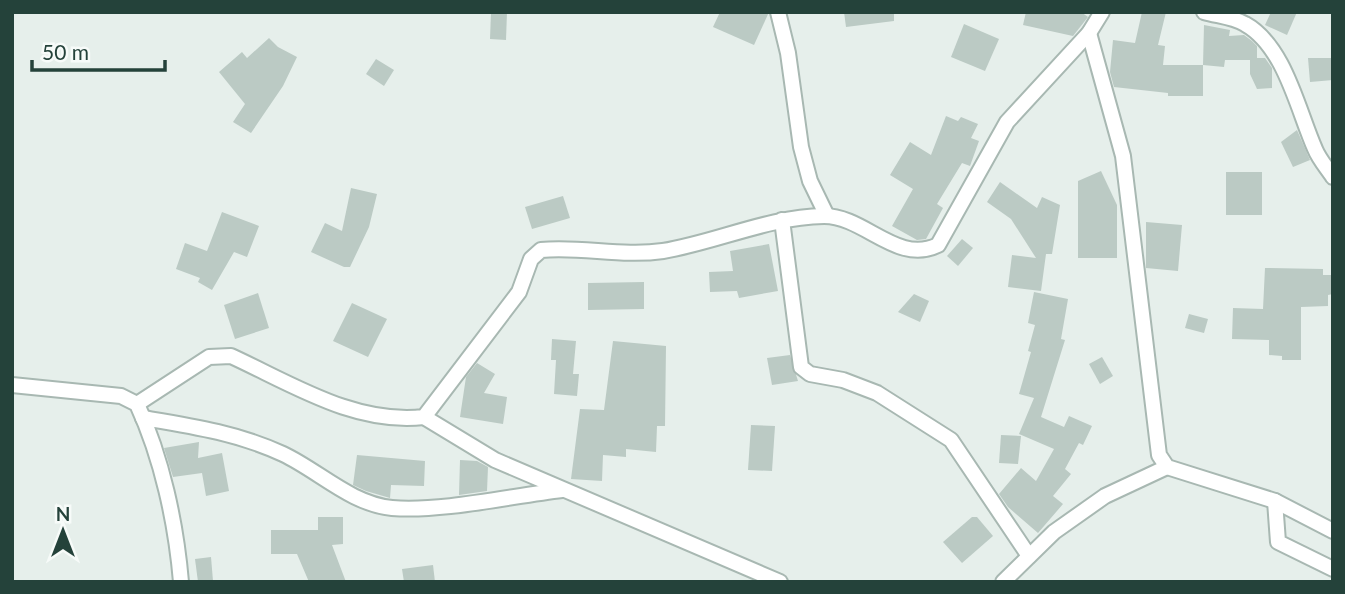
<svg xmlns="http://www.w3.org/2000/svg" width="1345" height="594" font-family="Lato,sans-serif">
<rect width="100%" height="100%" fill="#e6efeb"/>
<g fill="#bbcac4">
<path d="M491,12H507L506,40L490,39Z"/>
<path d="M720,12H769L754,45L713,27Z"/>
<path d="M844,12H894V21L846,27Z"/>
<path d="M1026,12H1081L1088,17L1073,36L1023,25Z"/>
<path d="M1142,12H1166L1158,45L1165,46L1163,65H1203V96H1168V93L1114,87L1110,72L1113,40L1135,43Z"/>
<path d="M1271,12H1297L1287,35L1265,25Z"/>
<path d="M964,24L999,39L985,71L951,57Z"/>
<path d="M1204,25L1230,30L1229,36L1244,35L1252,41L1257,46V58H1265L1272,68V88L1257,89L1250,74V60H1225L1224,67L1203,65Z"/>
<path d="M269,38L278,47L297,57L283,86L251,133L233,122L245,104L219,72L242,52L247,58Z"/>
<path d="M1308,58H1333V80L1310,82Z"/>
<path d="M376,59L394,70L384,86L366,74Z"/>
<path d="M946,116L958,121L961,117L978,124L971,138L979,141L970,166L962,163L937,204L943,208L926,239L917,240L892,226L913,189L890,175L910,142L931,155Z"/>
<path d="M1297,130L1310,160L1293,167L1281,142Z"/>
<path d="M1101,171L1117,205V258H1078V181Z"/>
<rect x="1226" y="172" width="36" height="43"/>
<path d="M1000,182L1037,208L1042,197L1060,205L1052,254H1046L1041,291L1008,287L1012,255L1036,258L1011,219L987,202Z"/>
<path d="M351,188L377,194L369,227L350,267H344L311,252L325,223L342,231Z"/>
<path d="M563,196L570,218L532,229L525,207Z"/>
<path d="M222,212L259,226L247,257L234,252L212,290L198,282L200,278L176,269L185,243L207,251Z"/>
<path d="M1146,222L1182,225L1178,271L1146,268Z"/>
<path d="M962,239L973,248L958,266L947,256Z"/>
<path d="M769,244L778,291L739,298L737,291L710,292L709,272L733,271L730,251Z"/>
<path d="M1265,268L1323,269V275H1333V294L1328,295V306L1301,307V360H1282V356L1269,355V340L1232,339L1233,308L1263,309Z"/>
<path d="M644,282V309L588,310V283Z"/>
<path d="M1034,292L1068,299L1061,339L1065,340L1041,417L1064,427L1069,416L1092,426L1083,445L1079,443L1065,469L1071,474L1053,496L1063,504L1038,533L1008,507L999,494L1021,468L1036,481L1054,449L1019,434L1034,398L1019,394L1031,352L1028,351L1035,325L1028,323Z"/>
<path d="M258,293L269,328L235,339L224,305Z"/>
<path d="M914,294L929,301L920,322L898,312Z"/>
<path d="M352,303L387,319L368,357L333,341Z"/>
<path d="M1189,314L1208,319L1204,333L1185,328Z"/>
<path d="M552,339L576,341L573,374H579L577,396L554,394L556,360H551Z"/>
<path d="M613,341L666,346L665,426H657L656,452L626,449V457L603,455L602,481L571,479L580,409L604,410Z"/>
<path d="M790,355L798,381L772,385L767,358Z"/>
<path d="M1102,357L1113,376L1100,384L1089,364Z"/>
<path d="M477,363L495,374L484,393L507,397L503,424L460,417L466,377Z"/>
<path d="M751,425L775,426L772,471L748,470Z"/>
<path d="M1001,435L1021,436L1018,464L999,463Z"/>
<path d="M199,442L198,458L222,453L229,491L206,496L202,473L173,477L164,448Z"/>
<path d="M357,455L425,461L424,486L391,485L390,498L366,491L353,485Z"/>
<path d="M460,460L477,461L488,467L487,491L459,495Z"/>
<path d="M318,517H343V544L332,545L346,582H309L297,554H271V530H318Z"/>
<path d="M972,517H977L993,536L962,563L943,542Z"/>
<path d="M211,557L213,581L198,582L195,559Z"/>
<path d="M433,565L435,582H404L402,569Z"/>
</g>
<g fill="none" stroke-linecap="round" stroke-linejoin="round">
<g stroke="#a8b8b2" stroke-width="18">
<g id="street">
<path d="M778,12L788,53L801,147L810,181L827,216"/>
<path d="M1204,12C1218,16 1233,17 1245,24C1285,46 1298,111 1315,149C1319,159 1327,168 1333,177"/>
<path d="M1089,33L1123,156L1159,455L1167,467L1275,501L1333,531"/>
<path d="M782,220L801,367L810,374L843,380L877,393L951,440L1029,556"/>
<path d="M12,385L121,396L137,404C162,458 176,523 181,582"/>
<path d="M137,404L209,357L231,356C292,384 355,425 424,417L519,292L531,259L541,250C581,246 622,257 663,251C717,242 768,217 824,216C865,216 897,265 938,245L1007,122L1089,33L1102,12"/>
<path d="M424,417L495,460L780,582"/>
<path d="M143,418C191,426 238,433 283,454C319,471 351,504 392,508C442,512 511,496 562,490"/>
<path d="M1275,501L1278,542L1333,569"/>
<path d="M1003,582L1054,532L1105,496L1167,467"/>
</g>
</g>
<use href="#street" stroke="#fff" stroke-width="14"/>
</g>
<rect width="1345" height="594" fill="none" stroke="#24423a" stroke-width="28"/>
<g transform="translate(63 531)" stroke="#f7fbf9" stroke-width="5" paint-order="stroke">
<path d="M0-5L12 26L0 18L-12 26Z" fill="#24423a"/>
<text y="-10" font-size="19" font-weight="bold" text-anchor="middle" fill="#24423a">N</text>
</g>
<path d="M32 60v10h133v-10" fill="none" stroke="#24423a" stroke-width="3.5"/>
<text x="42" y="60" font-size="21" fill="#24423a" stroke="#f7fbf9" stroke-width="5" paint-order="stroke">50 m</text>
</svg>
